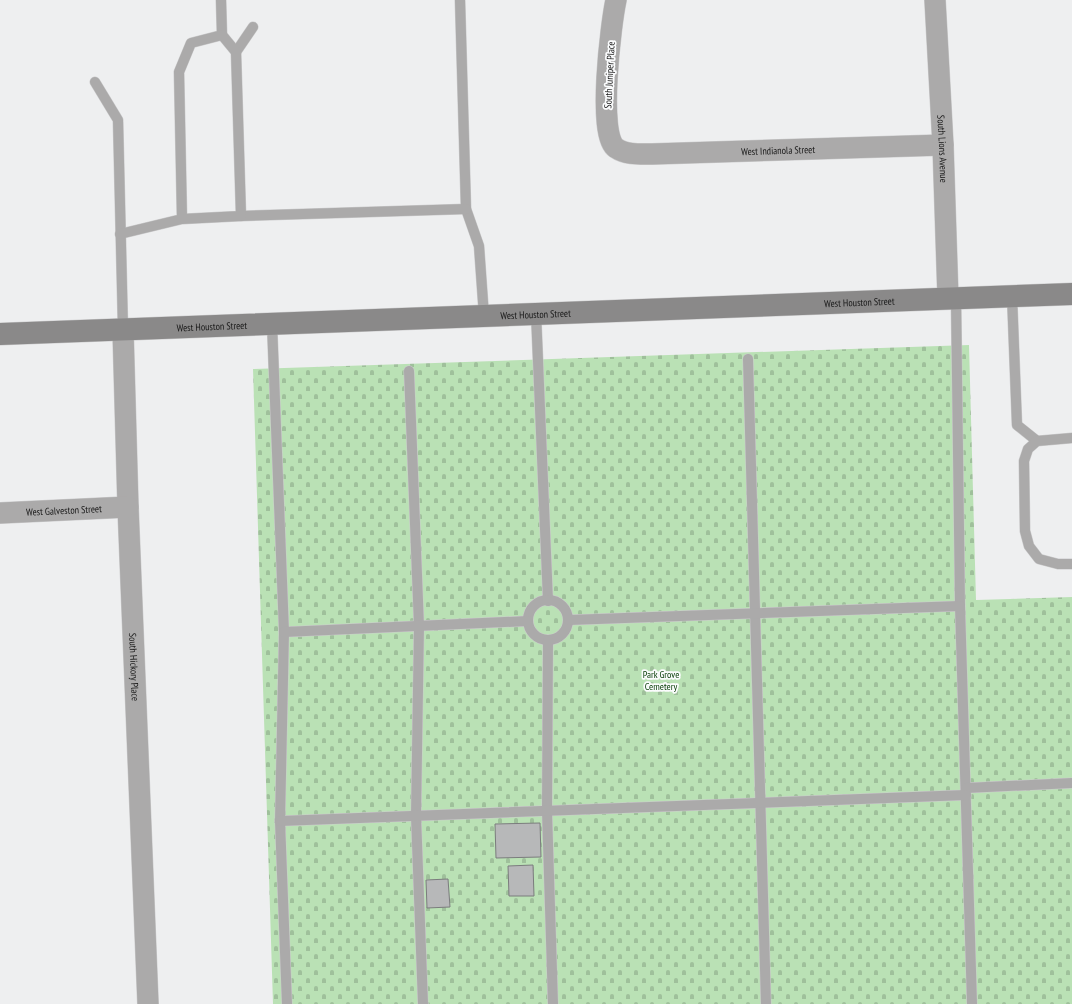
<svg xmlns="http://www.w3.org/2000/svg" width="1072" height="1004" font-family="'PT Sans Narrow',sans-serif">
<defs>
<pattern id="cemetery-stones" width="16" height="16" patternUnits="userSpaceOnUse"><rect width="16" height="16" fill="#bae1b5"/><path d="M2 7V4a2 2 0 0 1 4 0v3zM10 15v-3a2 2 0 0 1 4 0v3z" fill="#9fc09b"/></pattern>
</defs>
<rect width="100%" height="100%" fill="#eeeff0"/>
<path fill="url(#cemetery-stones)" d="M969,345L976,600L1072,597V1004H273L253,369Z"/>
<g fill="#b7b8b9" stroke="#7b7c7d">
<path d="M540,823L541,857L496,858L495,824Z"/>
<path d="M533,865L534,896H509L508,866Z"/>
<path d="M448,879L450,907L427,908L426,880Z"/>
</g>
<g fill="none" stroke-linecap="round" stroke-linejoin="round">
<g stroke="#cccccd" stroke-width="11">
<g id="lane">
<path d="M221,0L222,35"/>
<path d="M460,0L466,209L479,246L484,316"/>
<path d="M236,52L253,27"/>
<path d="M95,82L118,120L123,330"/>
<path d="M241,216L466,209"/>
<path d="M120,234L182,219L179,72L191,43L222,35L236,52L241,216L182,219"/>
<path d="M1012,296L1017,425L1037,441"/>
<path d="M956,298L960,606L972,1004"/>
<path d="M536,313L548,601"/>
<path d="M272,324L284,632L280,821L287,1004"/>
<path d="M748,359L766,1004"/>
<path d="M409,371L419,626L416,816L423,1004"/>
<path d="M1072,438L1037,441L1028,449L1024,461L1025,531L1029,546L1039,559L1058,564H1072"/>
<circle cx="548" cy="620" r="20"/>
<path d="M569,620L960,606"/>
<path d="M284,632L528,621"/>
<path d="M548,640L547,811L553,1004"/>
<path d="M966,788L1072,783"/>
<path d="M280,821L966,795"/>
</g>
</g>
<g stroke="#cccccd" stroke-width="22">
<g id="street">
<path id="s1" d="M616,0C611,23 597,136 616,148C626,155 640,154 652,154L943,145"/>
<path id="s2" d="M935,0L943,145L948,298"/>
<path id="s3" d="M123,330L128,507L148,1004"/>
<path id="s4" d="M0,513L128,507"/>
</g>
</g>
<g stroke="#cccccd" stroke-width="23">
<g id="secondary">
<path id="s5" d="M0,334L1072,294"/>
</g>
</g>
<use href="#lane" stroke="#abaaaa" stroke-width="10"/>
<use href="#street" stroke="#abaaaa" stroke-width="21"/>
<use href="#secondary" stroke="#8a8989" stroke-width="22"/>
</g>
<g text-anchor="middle" stroke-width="3.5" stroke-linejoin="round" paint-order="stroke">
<g font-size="10" fill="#171717" stroke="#fbfcfd">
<text transform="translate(609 75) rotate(-87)" y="4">South Juniper Place</text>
<text dy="4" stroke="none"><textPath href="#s2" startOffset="149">South Lions Avenue</textPath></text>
<text dy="4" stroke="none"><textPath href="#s1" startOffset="314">West Indianola Street</textPath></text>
<text dy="4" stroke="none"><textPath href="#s5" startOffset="860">West Houston Street</textPath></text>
<text dy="4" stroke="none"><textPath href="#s5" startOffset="536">West Houston Street</textPath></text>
<text dy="4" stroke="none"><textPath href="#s5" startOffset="212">West Houston Street</textPath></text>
<text dy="4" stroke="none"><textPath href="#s4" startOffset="64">West Galveston Street</textPath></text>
<text dy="4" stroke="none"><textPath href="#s3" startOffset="337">South Hickory Place</textPath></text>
</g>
<g font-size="10" fill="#003900" stroke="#fbfcfd">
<text x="661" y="678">Park Grove<tspan x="661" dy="12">Cemetery</tspan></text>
</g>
</g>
</svg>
